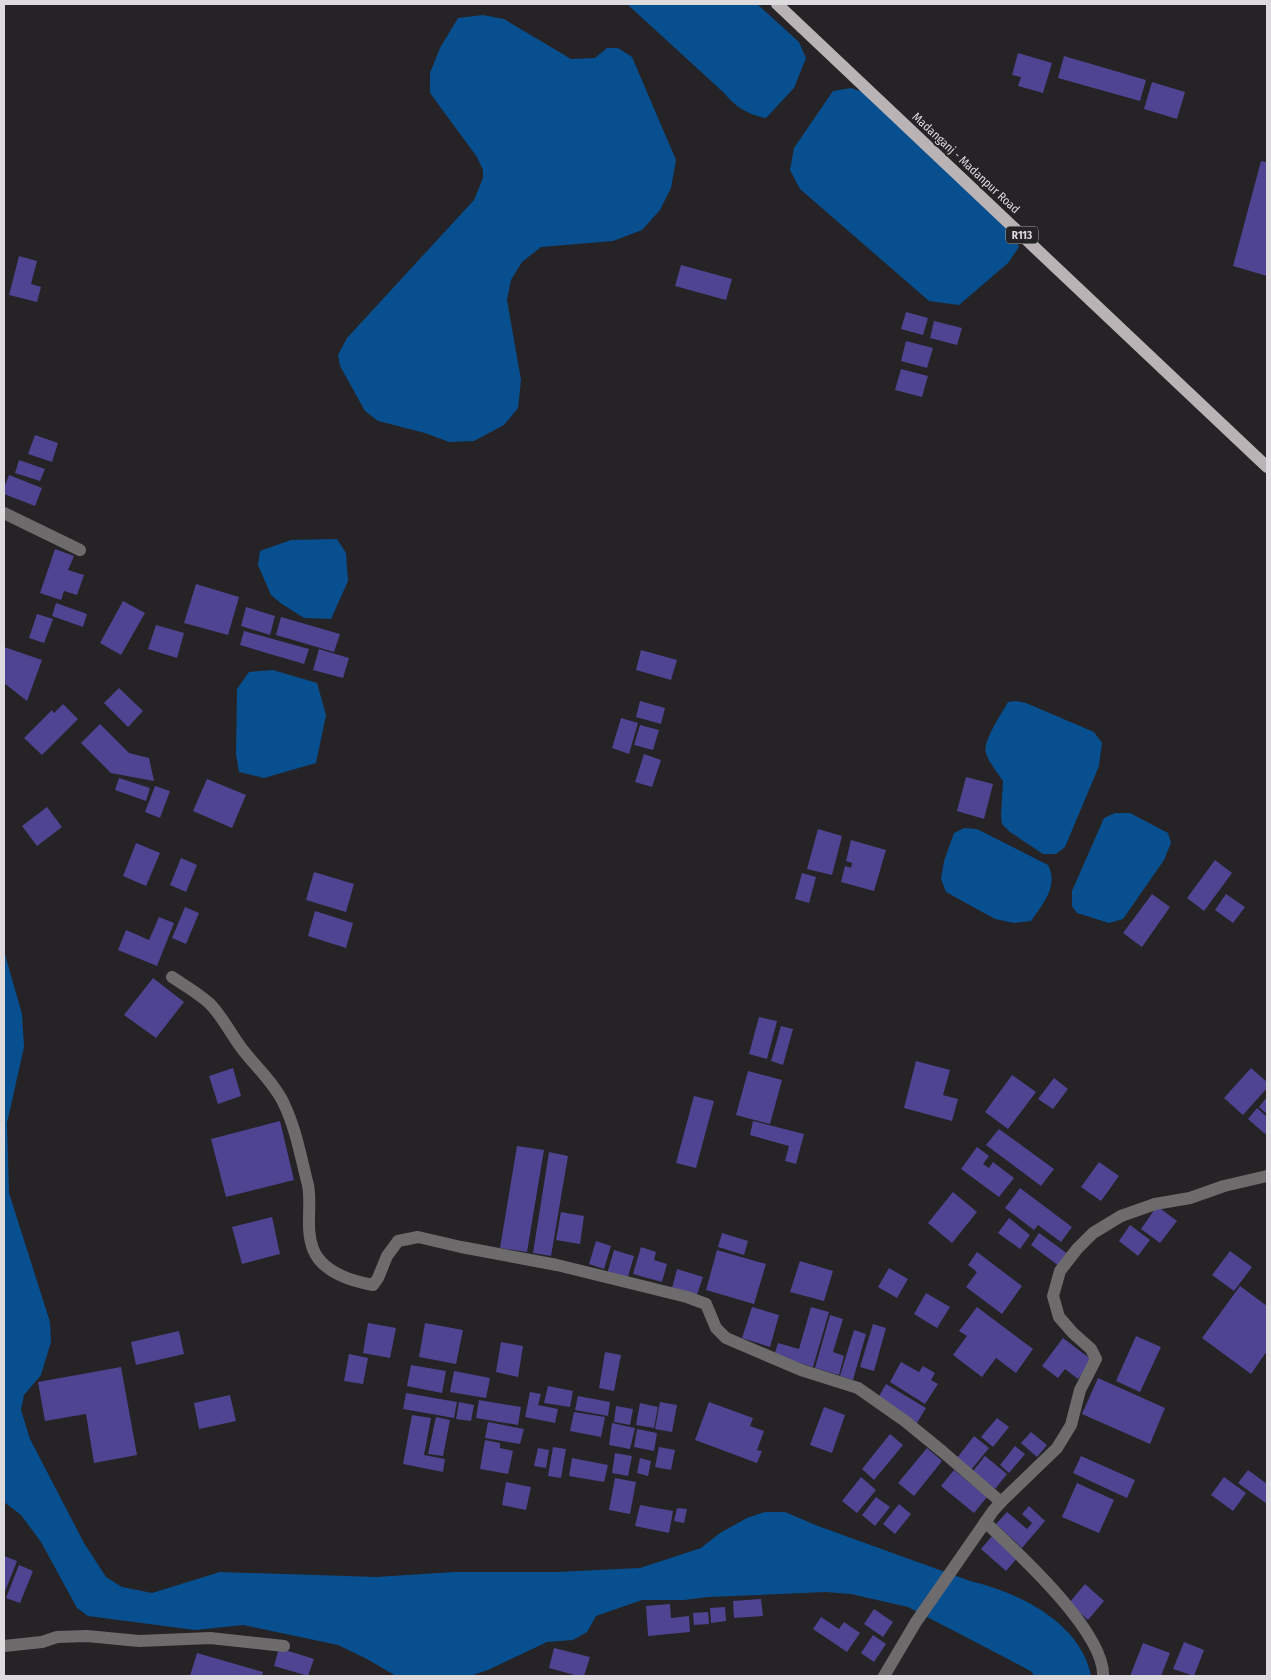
<svg xmlns="http://www.w3.org/2000/svg" width="1271" height="1680" font-family="'Fira Sans Condensed',sans-serif">
<rect width="100%" height="100%" fill="#252326"/>
<g fill="#084f8f">
<path d="M627,4H757L799,42L806,58L794,88L766,118C746,114 736,107 723,92Z"/>
<path d="M483,15L504,19L571,59L595,58L607,48H618L632,57L676,160L671,188L660,210L642,230L613,241L541,247L522,262L511,280L507,300L521,380L518,408L504,425L474,441L449,442L425,433L378,421L365,411L340,366L338,355L347,338L474,200L483,178V170L477,157L430,93V73L440,48L458,18Z"/>
<path d="M851,88L863,92L1012,233L1019,247L1008,263L959,305L929,301L800,189L790,170L794,148L833,91Z"/>
<path d="M337,539L346,553L348,581L331,619L304,618L282,604L271,595L258,565L260,551L291,540Z"/>
<path d="M273,670L317,683L326,715L316,763L264,778L239,772L236,754L237,689L249,672Z"/>
<path d="M1016,701L1026,703L1094,732L1102,743L1099,766L1065,847L1056,854H1043L1010,832L1002,824L1001,816L1003,781C997,772 989,763 986,753C982,742 1002,713 1008,702Z"/>
<path d="M1115,813H1130L1168,833L1171,843L1164,860L1123,919L1109,923L1077,913L1072,906V891L1104,818Z"/>
<path d="M964,828L977,829L1048,865C1059,886 1043,904 1031,921L1014,923L995,919L946,892L941,879L944,861L954,833Z"/>
<path d="M4,951L22,1014L24,1047L7,1123L9,1193L50,1322L51,1342L41,1375L24,1395L21,1410L30,1439L84,1543L106,1577L122,1587L152,1593L220,1572L376,1577L454,1572H557L640,1568L701,1548L720,1533L747,1518L765,1512H785L818,1526L970,1581C1018,1592 1081,1623 1091,1676H1034L1032,1672L1008,1659L908,1607L851,1594L826,1592L708,1597L684,1600H642L596,1616L587,1632L573,1640L547,1642L488,1670L470,1676H396L367,1659L338,1645L243,1625L195,1630L88,1616L77,1608L41,1542L21,1515L4,1502Z"/>
</g>
<g fill="#4e4491">
<path d="M1018,53L1052,63L1043,93L1018,86L1021,77L1012,75Z"/>
<path d="M1064,56L1146,80L1140,101L1058,78Z"/>
<path d="M1152,82L1185,92L1177,119L1144,109Z"/>
<path d="M1261,161L1267,162V276L1233,266Z"/>
<path d="M19,256L37,261L31,284L41,287L37,302L9,295Z"/>
<path d="M681,265L732,279L726,300L675,286Z"/>
<path d="M906,312L928,318L923,335L901,329Z"/>
<path d="M934,321L962,328L957,345L930,338Z"/>
<path d="M906,341L933,348L927,368L901,361Z"/>
<path d="M901,369L928,376L922,397L895,390Z"/>
<path d="M35,435L58,443L52,462L28,454Z"/>
<path d="M19,460L45,469L40,481L15,473Z"/>
<path d="M9,475L42,488L35,506L4,494V488Z"/>
<path d="M55,549L74,556L68,570L84,575L77,595L64,591L61,600L40,593Z"/>
<path d="M196,584L239,597L228,635L184,623Z"/>
<path d="M123,601L145,613L121,655L100,643Z"/>
<path d="M56,603L87,614L83,627L52,616Z"/>
<path d="M246,607L275,616L270,635L241,626Z"/>
<path d="M37,614L53,619L44,643L29,638Z"/>
<path d="M281,617L340,634L334,652L276,635Z"/>
<path d="M156,625L184,633L177,658L148,649Z"/>
<path d="M244,631L309,649L304,664L240,645Z"/>
<path d="M4,647L42,660L27,701L4,683Z"/>
<path d="M319,649L349,658L343,678L313,670Z"/>
<path d="M641,650L677,660L671,680L636,670Z"/>
<path d="M119,688L143,711L128,727L104,703Z"/>
<path d="M640,701L665,708L661,724L636,717Z"/>
<path d="M63,704L78,719L42,755L24,738L52,710L54,713Z"/>
<path d="M621,718L638,723L629,754L612,748Z"/>
<path d="M100,724L129,753L149,758L154,781L111,773L81,743Z"/>
<path d="M640,725L659,730L653,750L634,745Z"/>
<path d="M644,754L661,760L652,787L635,782Z"/>
<path d="M966,777L993,784L984,819L957,811Z"/>
<path d="M119,778L150,788L146,801L115,790Z"/>
<path d="M207,779L246,795L232,828L193,811Z"/>
<path d="M155,786L170,791L160,818L145,812Z"/>
<path d="M47,807L62,827L37,846L22,826Z"/>
<path d="M818,829L842,836L832,875L807,869Z"/>
<path d="M851,840L886,850L874,891L841,882L845,866L851,868L852,863L846,861Z"/>
<path d="M136,843L160,853L146,886L123,876Z"/>
<path d="M181,858L197,865L186,892L170,885Z"/>
<path d="M1215,860L1232,873L1204,911L1187,898Z"/>
<path d="M314,872L354,884L346,912L306,900Z"/>
<path d="M802,873L816,877L809,903L795,899Z"/>
<path d="M1152,894L1170,907L1142,947L1123,933Z"/>
<path d="M1226,894L1245,907L1233,923L1215,910Z"/>
<path d="M185,907L199,913L186,944L172,938Z"/>
<path d="M315,911L353,923L346,948L308,936Z"/>
<path d="M159,917L174,923L157,966L118,950L126,930L149,940Z"/>
<path d="M153,978L184,1002L156,1038L124,1015Z"/>
<path d="M759,1017L777,1021L767,1059L749,1054Z"/>
<path d="M781,1026L793,1029L783,1065L771,1061Z"/>
<path d="M916,1061L950,1070L943,1095L958,1099L952,1121L904,1108Z"/>
<path d="M233,1068L241,1096L218,1104L209,1076Z"/>
<path d="M1251,1068L1267,1082V1088L1243,1115L1224,1098Z"/>
<path d="M748,1071L782,1080L770,1124L736,1115Z"/>
<path d="M1012,1075L1036,1092L1008,1129L985,1112Z"/>
<path d="M1054,1078L1068,1089L1053,1109L1038,1099Z"/>
<path d="M694,1096L714,1101L696,1168L676,1163Z"/>
<path d="M1267,1097V1114L1259,1107Z"/>
<path d="M1257,1108L1267,1117V1132L1265,1134L1248,1119Z"/>
<path d="M280,1121L294,1180L226,1197L211,1139Z"/>
<path d="M753,1121L804,1134L796,1164L785,1161L789,1146L750,1135Z"/>
<path d="M999,1129L1054,1169L1041,1186L986,1145Z"/>
<path d="M517,1146L544,1150L527,1252L500,1248Z"/>
<path d="M977,1147L989,1156L983,1164L989,1168L993,1162L1014,1178L999,1197L961,1169Z"/>
<path d="M549,1152L568,1156L551,1256L533,1253Z"/>
<path d="M1099,1162L1119,1176L1101,1201L1081,1187Z"/>
<path d="M1020,1188L1072,1227L1061,1242L1038,1225L1034,1230L1005,1208Z"/>
<path d="M953,1192L977,1212L952,1243L928,1223Z"/>
<path d="M1157,1206L1177,1221L1160,1243L1141,1229Z"/>
<path d="M561,1212L584,1216L580,1244L556,1240Z"/>
<path d="M272,1217L280,1254L242,1264L232,1227Z"/>
<path d="M1009,1218L1030,1235L1020,1249L998,1233Z"/>
<path d="M1130,1225L1150,1240L1138,1256L1119,1241Z"/>
<path d="M722,1233L748,1241L744,1255L718,1247Z"/>
<path d="M1039,1233L1068,1254L1059,1266L1031,1245Z"/>
<path d="M596,1241L611,1246L604,1269L589,1264Z"/>
<path d="M641,1247L656,1252L654,1260L667,1264L662,1282L633,1274Z"/>
<path d="M614,1250L634,1256L627,1280L607,1274Z"/>
<path d="M717,1250L766,1264L754,1304L706,1290Z"/>
<path d="M1230,1251L1252,1267L1234,1291L1212,1275Z"/>
<path d="M977,1252L1022,1286L1002,1314L966,1287L977,1272L968,1265Z"/>
<path d="M800,1261L833,1271L824,1301L790,1292Z"/>
<path d="M889,1268L908,1279L897,1298L878,1287Z"/>
<path d="M677,1269L703,1277L697,1295L672,1288Z"/>
<path d="M1240,1286L1267,1306V1351L1251,1374L1202,1338Z"/>
<path d="M926,1293L950,1307L937,1328L914,1314Z"/>
<path d="M752,1307L779,1315L770,1347L742,1338Z"/>
<path d="M811,1307L829,1312L813,1367L774,1356L778,1343L799,1349Z"/>
<path d="M977,1307L1033,1349L1016,1373L996,1358L982,1377L953,1355L967,1336L959,1331Z"/>
<path d="M830,1315L843,1319L833,1352L844,1356L839,1375L815,1368Z"/>
<path d="M368,1323L396,1328L390,1358L363,1353Z"/>
<path d="M425,1323L463,1330L456,1364L419,1357Z"/>
<path d="M873,1324L886,1328L874,1371L860,1367Z"/>
<path d="M854,1330L866,1334L853,1380L840,1376Z"/>
<path d="M179,1331L184,1354L136,1365L131,1342Z"/>
<path d="M1136,1336L1161,1347L1140,1392L1116,1381Z"/>
<path d="M1063,1338L1092,1360L1078,1379L1065,1369L1058,1378L1042,1366Z"/>
<path d="M501,1342L523,1346L518,1377L496,1372Z"/>
<path d="M605,1352L621,1355L614,1391L599,1388Z"/>
<path d="M349,1354L368,1358L363,1384L344,1381Z"/>
<path d="M901,1362L919,1372L923,1366L935,1373L931,1380L938,1384L925,1404L890,1382Z"/>
<path d="M411,1365L446,1371L442,1393L407,1386Z"/>
<path d="M121,1367L137,1455L94,1463L86,1414L45,1421L38,1382Z"/>
<path d="M454,1371L490,1378L486,1398L450,1392Z"/>
<path d="M1098,1378L1165,1408L1150,1444L1082,1414Z"/>
<path d="M886,1384L926,1408L917,1423L878,1398Z"/>
<path d="M548,1386L573,1391L570,1407L544,1403Z"/>
<path d="M530,1392L541,1394L538,1405L558,1409L555,1423L525,1417Z"/>
<path d="M406,1393L457,1402L454,1418L403,1409Z"/>
<path d="M230,1395L236,1421L199,1429L194,1403Z"/>
<path d="M578,1396L610,1402L608,1416L575,1410Z"/>
<path d="M479,1400L521,1407L518,1425L476,1418Z"/>
<path d="M459,1402L474,1405L471,1421L456,1419Z"/>
<path d="M660,1402L677,1405L672,1432L655,1429Z"/>
<path d="M709,1402L753,1418L750,1426L764,1431L757,1450L762,1451L757,1463L695,1440Z"/>
<path d="M640,1403L658,1407L654,1428L636,1425Z"/>
<path d="M616,1406L633,1409L630,1425L614,1422Z"/>
<path d="M824,1407L845,1415L832,1453L810,1445Z"/>
<path d="M574,1412L605,1417L601,1437L570,1431Z"/>
<path d="M412,1415L431,1418L424,1455L445,1459L443,1472L403,1464Z"/>
<path d="M436,1417L450,1420L443,1456L428,1454Z"/>
<path d="M997,1418L1009,1427L993,1447L981,1437Z"/>
<path d="M488,1422L524,1429L520,1444L485,1438Z"/>
<path d="M612,1423L635,1428L630,1449L609,1445Z"/>
<path d="M637,1429L657,1433L654,1451L634,1447Z"/>
<path d="M1031,1432L1047,1445L1037,1457L1021,1443Z"/>
<path d="M890,1434L903,1445L874,1480L862,1469Z"/>
<path d="M974,1436L989,1448L971,1470L957,1458Z"/>
<path d="M485,1440L500,1443V1448L513,1451L508,1474L480,1469Z"/>
<path d="M1015,1446L1025,1454L1009,1473L1000,1465Z"/>
<path d="M553,1447L566,1449L561,1478L548,1476Z"/>
<path d="M659,1447L675,1450L671,1470L655,1467Z"/>
<path d="M538,1448L549,1450L546,1468L534,1466Z"/>
<path d="M927,1448L942,1461L914,1496L898,1483Z"/>
<path d="M615,1453L632,1456L628,1476L612,1473Z"/>
<path d="M985,1456L1007,1474L995,1489L973,1471Z"/>
<path d="M1081,1456L1135,1480L1127,1498L1073,1473Z"/>
<path d="M572,1458L608,1465L604,1482L569,1476Z"/>
<path d="M640,1458L651,1461L648,1476L637,1473Z"/>
<path d="M954,1470L987,1497L974,1513L941,1486Z"/>
<path d="M1248,1470L1267,1484V1504L1238,1483Z"/>
<path d="M861,1477L876,1490L857,1513L842,1501Z"/>
<path d="M1224,1477L1246,1493L1233,1511L1211,1495Z"/>
<path d="M615,1478L636,1482L630,1514L609,1510Z"/>
<path d="M506,1482L531,1487L526,1510L502,1505Z"/>
<path d="M1077,1483L1114,1500L1099,1533L1062,1517Z"/>
<path d="M876,1497L890,1507L875,1526L862,1515Z"/>
<path d="M899,1504L911,1514L895,1534L883,1524Z"/>
<path d="M640,1505L673,1511L669,1533L635,1526Z"/>
<path d="M1029,1506L1045,1521L1022,1548L996,1524L1007,1512L1027,1529L1032,1523L1022,1514Z"/>
<path d="M677,1508L687,1509L684,1523L674,1521Z"/>
<path d="M993,1535L1018,1557L1006,1571L981,1549Z"/>
<path d="M4,1556L17,1561L4,1594Z"/>
<path d="M19,1565L33,1571L20,1603L6,1598Z"/>
<path d="M1085,1584L1104,1601L1088,1620L1069,1603Z"/>
<path d="M761,1599L763,1616L734,1618L733,1601Z"/>
<path d="M670,1604L671,1618L689,1616L690,1632L648,1636L646,1606Z"/>
<path d="M725,1607L726,1621L711,1623L710,1608Z"/>
<path d="M874,1609L893,1622L883,1637L864,1624Z"/>
<path d="M708,1612L709,1624L694,1625L693,1613Z"/>
<path d="M821,1617L839,1629L844,1622L860,1633L847,1652L813,1629Z"/>
<path d="M873,1635L886,1644L874,1662L861,1653Z"/>
<path d="M1184,1642L1204,1650L1194,1676L1173,1669Z"/>
<path d="M1143,1643L1170,1653L1161,1676H1130Z"/>
<path d="M279,1648L314,1659L308,1676L274,1666Z"/>
<path d="M554,1648L590,1657L584,1676H578L549,1668Z"/>
<path d="M197,1653L263,1672L262,1676H190Z"/>
</g>
<g fill="none" stroke-linecap="round" stroke-linejoin="round">
<g stroke="#6e6b6c" stroke-width="12">
<path d="M4,513L80,550"/>
<path d="M172,977C184,985 198,993 209,1003C221,1014 232,1036 243,1050C256,1067 275,1084 284,1104C296,1129 301,1158 308,1185C312,1206 305,1228 313,1249C322,1272 351,1281 373,1285L378,1278L387,1256L398,1241L418,1237L461,1247L557,1265L687,1297L706,1304L716,1328L726,1338L801,1370L858,1388L905,1421L943,1452L1001,1502"/>
<path d="M985,1522C1017,1552 1105,1632 1103,1676"/>
<path d="M4,1646L42,1642L57,1637L87,1636L139,1641L210,1638L284,1646"/>
<path d="M884,1676L916,1622L993,1511L1001,1502L1057,1448L1071,1425L1080,1390L1096,1359L1091,1349L1073,1333L1059,1317L1053,1296L1060,1271L1077,1249L1093,1233L1121,1216L1155,1204L1190,1198L1224,1186L1267,1176"/>
</g>
<path stroke="#b9b3b5" stroke-width="12" d="M777,4L1267,467"/>
</g>
<g text-anchor="middle" stroke-width="4.5" stroke-linejoin="round" paint-order="stroke">
<rect fill="#252326" stroke="#a6a4a6" stroke-width="1" x="1006" y="226.5" width="32" height="17" rx="4"/>
<g font-size="11" font-weight="bold" fill="#dddbdd">
<text x="1022" y="239">R113</text>
</g>
<g font-size="12" fill="#dddbdd" stroke="#252326">
<text transform="translate(966 163) rotate(43)" y="4">Madanganj - Madanpur Road</text>
</g>
</g>
<rect width="1271" height="1680" fill="none" stroke="#dddbdd" stroke-width="10"/>
</svg>
